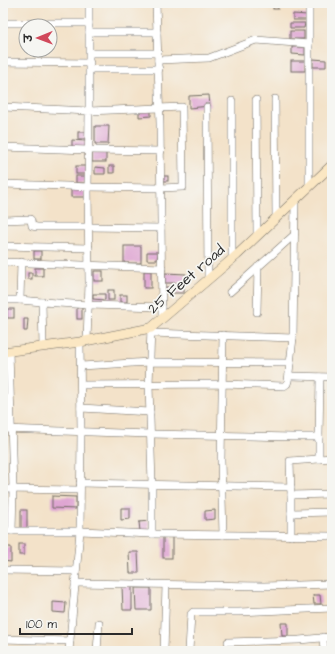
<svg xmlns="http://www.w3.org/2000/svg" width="335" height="654" font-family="'Architects Daughter','Playpen Sans Deva',sans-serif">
<rect width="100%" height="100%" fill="#f6f6f2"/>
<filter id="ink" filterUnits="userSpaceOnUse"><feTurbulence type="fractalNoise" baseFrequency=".025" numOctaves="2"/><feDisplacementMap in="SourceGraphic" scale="8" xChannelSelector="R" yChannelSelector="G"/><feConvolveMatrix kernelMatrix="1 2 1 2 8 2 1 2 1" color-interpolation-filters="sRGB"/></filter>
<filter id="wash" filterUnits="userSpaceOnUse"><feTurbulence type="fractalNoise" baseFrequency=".012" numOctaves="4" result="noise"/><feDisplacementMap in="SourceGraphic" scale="16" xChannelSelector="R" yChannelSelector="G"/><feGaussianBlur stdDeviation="0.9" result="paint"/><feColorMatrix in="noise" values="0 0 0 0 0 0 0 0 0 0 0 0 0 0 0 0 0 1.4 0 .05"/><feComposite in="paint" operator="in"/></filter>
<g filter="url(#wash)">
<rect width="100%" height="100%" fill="#f3e2c9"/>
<g id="blocks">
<g fill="#dea3d1">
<rect x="273" y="3" width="5" height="6"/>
<path d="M293,14L308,15L307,20H293Z"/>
<path d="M290,23H305L304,28H290Z"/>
<rect x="290" y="31" width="14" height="8"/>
<path d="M292,47H305V55L292,54Z"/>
<path d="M313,59L326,60V67H313Z"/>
<rect x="291" y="61" width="14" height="10"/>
<path d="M209,95L210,106L189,108V96Z"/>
<path d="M151,111V116L139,117V112Z"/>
<path d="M95,126H109L108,144H95Z"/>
<rect x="78" y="132" width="8" height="7"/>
<path d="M72,140L86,141V148H72Z"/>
<rect x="92" y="153" width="14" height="9"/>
<rect x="76" y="166" width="10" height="8"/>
<rect x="109" y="166" width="5" height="7"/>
<path d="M95,167L105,168V174H95Z"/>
<rect x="76" y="176" width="10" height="7"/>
<rect x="163" y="176" width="5" height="5"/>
<rect x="71" y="189" width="14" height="8"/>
<rect x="124" y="246" width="17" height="17"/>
<rect x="34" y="251" width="7" height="8"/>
<path d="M147,252H158L157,260H147Z"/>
<rect x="35" y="268" width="8" height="8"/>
<rect x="94" y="271" width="9" height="10"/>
<rect x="144" y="271" width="7" height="17"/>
<rect x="28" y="273" width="4" height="6"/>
<path d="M165,273L186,274V283H165Z"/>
<rect x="164" y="287" width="20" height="6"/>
<rect x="108" y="290" width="6" height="10"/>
<path d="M93,294H105V300L93,299Z"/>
<rect x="120" y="295" width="7" height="7"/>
<rect x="77" y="307" width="5" height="12"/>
<rect x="7" y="309" width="7" height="9"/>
<path d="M24,319H28L27,331H24Z"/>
<path d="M3,388H8L9,399H3Z"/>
<path d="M3,403H8L9,411H3Z"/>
<rect x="3" y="414" width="6" height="12"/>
<path d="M52,496L76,497V509L52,508Z"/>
<path d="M121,508H130V519L121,520Z"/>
<rect x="6" y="510" width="5" height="17"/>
<rect x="21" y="510" width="6" height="18"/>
<path d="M215,510V519L205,520V511Z"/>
<path d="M149,521V531H140L139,522Z"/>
<rect x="163" y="537" width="9" height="21"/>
<rect x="19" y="544" width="5" height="11"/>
<path d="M3,547H11V562L3,561Z"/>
<path d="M129,552H138L139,573H130Z"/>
<path d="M122,586H132V610H123Z"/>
<path d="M135,588H151V610H136Z"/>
<path d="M313,595H320L321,604H314Z"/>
<path d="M53,602L66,603L65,613L53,612Z"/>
<path d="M281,623H288V636H282Z"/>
</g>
</g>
</g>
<g filter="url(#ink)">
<use href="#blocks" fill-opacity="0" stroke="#716b62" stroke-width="1"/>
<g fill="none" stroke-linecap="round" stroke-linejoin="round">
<g stroke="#716b62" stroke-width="8">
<g id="street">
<path d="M156,3L160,124L162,319"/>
<path d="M309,3V187"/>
<path d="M3,23H89"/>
<path d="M89,32H157"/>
<path d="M90,53H158"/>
<path d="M158,60L209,58L256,40L309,44"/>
<path d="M3,62L90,63"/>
<path d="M90,69H159"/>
<path d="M275,99L276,218"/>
<path d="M256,100L257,235"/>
<path d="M3,107L89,111L182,107L183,187L161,188L88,187L89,111V3"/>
<path d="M207,107L208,280"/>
<path d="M3,147L88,150L161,151"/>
<path d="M3,184L67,186L88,187L89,283L87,341"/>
<path d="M3,220L30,219L31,220L32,226L37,227H89L161,228"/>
<path d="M3,246L89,248"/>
<path d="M232,259V101"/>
<path d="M3,262L162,268"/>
<path d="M230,292L294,235"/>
<path d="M3,300H20L21,262"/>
<path d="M20,300L42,302"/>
<path d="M257,312L258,267"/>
<path d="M151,333L293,338L295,200"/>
<path d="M43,347L42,302L89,305L162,307"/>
<path d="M9,351L13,489L12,531"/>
<path d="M81,366L150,362L290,363"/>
<path d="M289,376L332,377"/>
<path d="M320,377L319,437V459L332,458"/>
<path d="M81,385L223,384L284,386L287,384L288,381L293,338"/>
<path d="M81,408L150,412"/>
<path d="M3,429L150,434L292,437H319"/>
<path d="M80,483L291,487"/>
<path d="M3,489L80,490"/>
<path d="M291,495L332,494"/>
<path d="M291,513L332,512"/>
<path d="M3,531H80L152,534V484L149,385L151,328"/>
<path d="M152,534L332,536"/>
<path d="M223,535L221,460L223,335"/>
<path d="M291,536V495L290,461L319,459"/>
<path d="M3,570L76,571"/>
<path d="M75,583L264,586L332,584"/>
<path d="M323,637L324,651"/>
<path d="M3,639L70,641"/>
<path d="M228,642L299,640L332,637"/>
<path d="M69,651L80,531L81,432L80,342"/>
<path d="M97,651L99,623"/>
<path d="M164,651L166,585"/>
<path d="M189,651L191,614L193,612H239L332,608"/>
</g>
</g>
<g stroke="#716b62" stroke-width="10">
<path id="secondary" d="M3,352L80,342L151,328L237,255L332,165"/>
</g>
<use href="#street" stroke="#fff" stroke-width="7"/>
<use href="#secondary" stroke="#fbe7c3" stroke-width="9"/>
</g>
</g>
<g text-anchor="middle" stroke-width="3.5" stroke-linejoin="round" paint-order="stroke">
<g font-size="15" fill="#2b2b2b" stroke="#f6f6f2">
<text transform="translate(186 279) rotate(-41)" y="5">25 Feet road</text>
</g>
</g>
<rect width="335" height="654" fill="none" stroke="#f6f6f2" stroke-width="16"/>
<g transform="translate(38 38) rotate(269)"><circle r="19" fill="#f6f6f2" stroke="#a5a5a2"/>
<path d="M0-3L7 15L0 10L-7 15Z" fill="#d1495b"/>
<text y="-6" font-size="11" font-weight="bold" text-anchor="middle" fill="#2b2b2b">उ</text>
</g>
<path d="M20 628v6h112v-6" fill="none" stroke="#2b2b2b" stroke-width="2"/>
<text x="26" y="628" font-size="12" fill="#2b2b2b" stroke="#f6f6f2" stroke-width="3" paint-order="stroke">100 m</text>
</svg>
